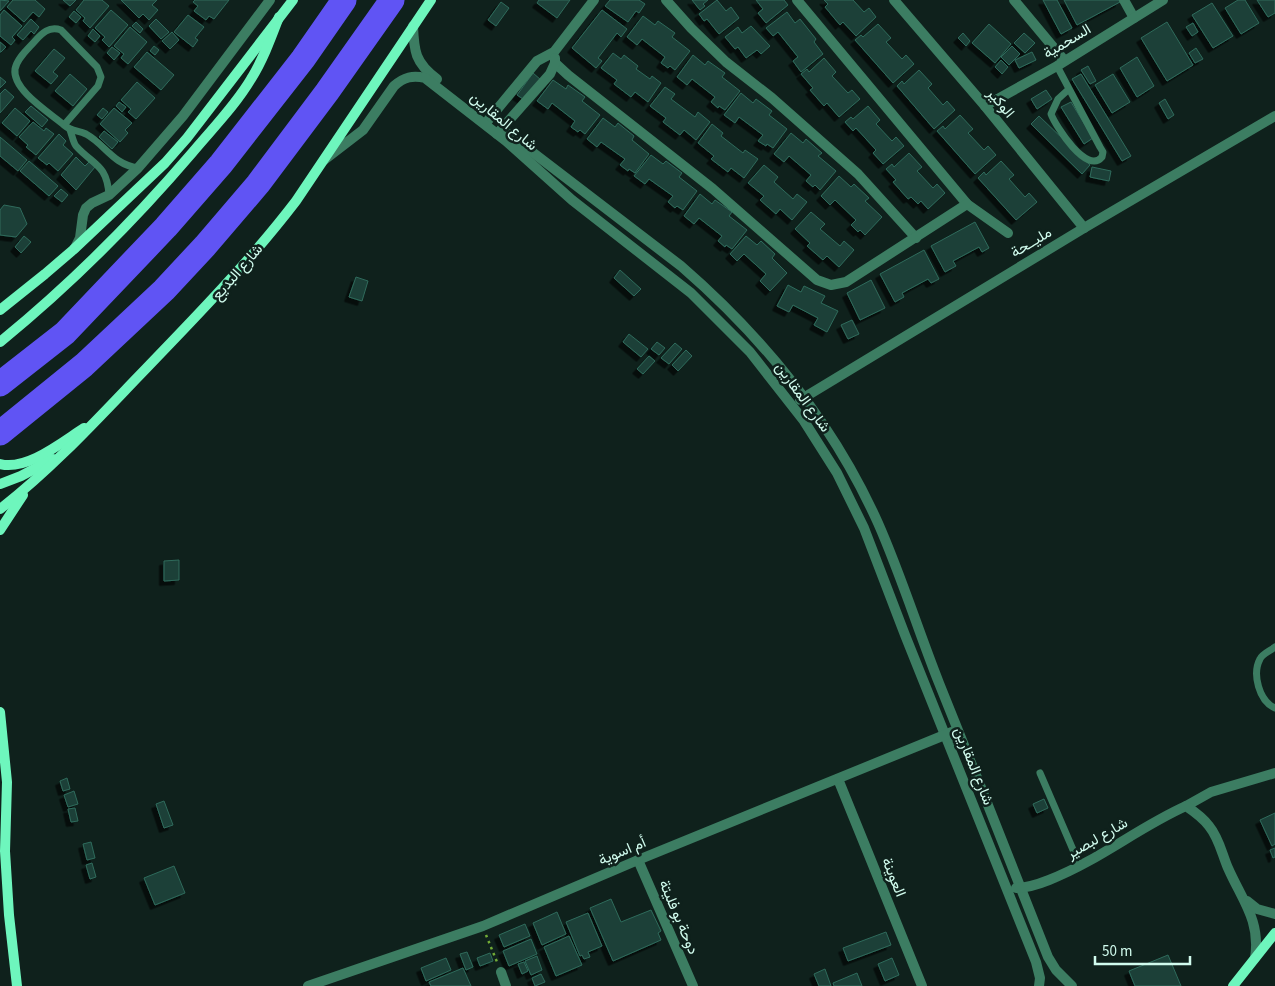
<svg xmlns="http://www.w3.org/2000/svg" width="1275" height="986" font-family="'Source Sans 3',Vazirmatn,sans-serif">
<defs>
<filter id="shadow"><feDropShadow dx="-4.5" dy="4.5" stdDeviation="0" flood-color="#0009"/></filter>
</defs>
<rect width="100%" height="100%" fill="#0f211c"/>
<g fill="#1c4037" stroke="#2f6b5c" filter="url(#shadow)">
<path d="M0,0L9,1L0,11Z"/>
<path d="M13,0H35L45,9L39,17L33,12L24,22L7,7Z"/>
<path d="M63,0H76L70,6Z"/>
<path d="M84,0H102L109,6L90,28L83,21L85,18L76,10Z"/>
<path d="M121,0H157L152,5L158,10L149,20L143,14L139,18Z"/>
<path d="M195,0H229L214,19L209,16L206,20L194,11L198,6L193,2Z"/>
<path d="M539,0H570L557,18L537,3Z"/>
<path d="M610,0H639L645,4L639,13L636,11L628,22L605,6Z"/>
<path d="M692,0H708L703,4L705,6L700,10Z"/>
<path d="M717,0L726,11L731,7L739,18L719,34L707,19L704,21L699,14Z"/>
<path d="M756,0H784L788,5L766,23L758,13L763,9Z"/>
<path d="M824,0H853L864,12L869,8L876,17L856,36L843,22L840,25L825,7L828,4Z"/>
<path d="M1043,0H1057L1072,28L1061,34Z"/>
<path d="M1064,0H1119L1120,2L1077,25Z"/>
<path d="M1238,0H1245L1259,23L1241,34L1225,8Z"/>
<path d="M1257,0H1275V13L1268,17Z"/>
<path d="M501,2L509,8L496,26L488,20Z"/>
<path d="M1212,3L1233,36L1213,48L1192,15Z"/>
<path d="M4,10L22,26L12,37L15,40L11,45L0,36V15Z"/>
<path d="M111,10L128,25L109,47L102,40L105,37L95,28Z"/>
<path d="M602,10L627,29L621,37L617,33L598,58L602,61L596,68L572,48Z"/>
<path d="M74,11L81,17L76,23L69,17Z"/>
<path d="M787,12L795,23L800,19L816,39L814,42L823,54L801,72L793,61L798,57L778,32L773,36L766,28Z"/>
<path d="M188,15L204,27L195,38L198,40L193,47L174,32Z"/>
<path d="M643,16L655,25L658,21L675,33L672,37L690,51L675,70L670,66L668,68L661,63L665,57L642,39L637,45L627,37Z"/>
<path d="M31,19L39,27L34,34L31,31L23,40L17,35Z"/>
<path d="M156,19L169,32L161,39L149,26Z"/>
<path d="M136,22L143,29L140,33L132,26Z"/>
<path d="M1167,22L1193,65L1167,81L1141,38Z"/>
<path d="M1193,23L1198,32L1192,36L1186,27Z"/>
<path d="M878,24L891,38L886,42L902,59L906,55L914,64L893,83L855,40L861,35L863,37Z"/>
<path d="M989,24L1011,44L995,63L972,43Z"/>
<path d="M751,26L770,46L761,54L757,50L746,58L738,47L735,49L725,37L738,27L742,33Z"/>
<path d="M130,27L147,42L128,64L121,58L124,54L114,46Z"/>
<path d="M93,29L100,36L95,42L88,36Z"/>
<path d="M172,32L179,40L170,49L162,41Z"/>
<path d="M963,33L970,41L966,46L958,38Z"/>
<path d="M1024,33L1035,43L1025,53L1014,43Z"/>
<path d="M0,42L6,47L1,52H0Z"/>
<path d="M154,46L159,50L155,55L150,51Z"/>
<path d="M1012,46L1020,54L1009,65L1001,57Z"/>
<path d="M112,47L120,53L114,60L107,53Z"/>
<path d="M1196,48L1203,59L1195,63L1189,53Z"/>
<path d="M54,49L65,58L53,72L58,76L51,84L35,71Z"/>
<path d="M147,52L174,75L161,90L134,67Z"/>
<path d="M1032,52L1036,60L1019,68L1015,60Z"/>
<path d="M613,53L621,59L624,55L638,66L636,69L650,79L652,76L661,83L648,102L635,92L631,97L614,84L617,80L601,68Z"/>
<path d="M693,55L705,65L708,61L725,73L722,77L740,91L725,110L719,106L718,108L711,102L715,97L692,79L687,85L677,77Z"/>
<path d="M1137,57L1154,86L1137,97L1120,68Z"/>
<path d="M824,58L836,72L832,76L848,93L852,90L860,99L839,117L827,103L824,106L810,90L813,88L801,74L807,69L809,72Z"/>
<path d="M1001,60L1008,67L1002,74L995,67Z"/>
<path d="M1088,66L1096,81L1090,84L1081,70Z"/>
<path d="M919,70L932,84L928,88L943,105L947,101L955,110L934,129L897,86L902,81L904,84Z"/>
<path d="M533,73L541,80L526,101L517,95Z"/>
<path d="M70,74L87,89L73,106L55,91Z"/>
<path d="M1081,74L1131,156L1122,161L1072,79Z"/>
<path d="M1113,74L1130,102L1112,113L1095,85Z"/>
<path d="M0,77L6,82L0,88Z"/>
<path d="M553,80L566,89L568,85L585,97L582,101L600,115L585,134L580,130L578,132L571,127L575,121L552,103L548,109L537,101Z"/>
<path d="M137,82L155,98L136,119L128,112L131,109L121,100Z"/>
<path d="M665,87L675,94L671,99L695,117L698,112L710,122L696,140L684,130L680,135L663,122L666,118L650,106Z"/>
<path d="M5,89L14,97L0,113V94Z"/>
<path d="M1046,90L1052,99L1037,109L1031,99Z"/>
<path d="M741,93L753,103L756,99L772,111L769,115L787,129L773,148L767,144L766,146L758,141L763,135L739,117L735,123L724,115Z"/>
<path d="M1165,99L1174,115L1168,119L1159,103Z"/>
<path d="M119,102L126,107L122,112L116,106Z"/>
<path d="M1071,102L1093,138L1084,144L1061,107Z"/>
<path d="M31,106L48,120L42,127L25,112Z"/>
<path d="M868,106L880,120L876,124L892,141L896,137L904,146L883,164L873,153L876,150L856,128L853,131L845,122L851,117L853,119Z"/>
<path d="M15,108L30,121L17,136L2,123Z"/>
<path d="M103,108L108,112L102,119L97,115Z"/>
<path d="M114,108L132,123L125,130L128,133L120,142L100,124Z"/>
<path d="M960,115L973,129L968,133L984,150L988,146L996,155L975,174L937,131L943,126L945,129Z"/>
<path d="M1039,116L1090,165L1082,174L1031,124Z"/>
<path d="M603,118L615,127L618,123L634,136L632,140L649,154L635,173L629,169L628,171L620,165L625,159L601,142L597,147L587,139Z"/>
<path d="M33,122L44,131L46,128L54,134L36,155L26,147L28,145L19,137Z"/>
<path d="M712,124L723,133L721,136L743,153L745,150L758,159L744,178L731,168L728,172L711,159L714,156L698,143Z"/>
<path d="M104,131L118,142L112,149L99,137Z"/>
<path d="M791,133L803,143L806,139L822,153L818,156L836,171L820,190L815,185L813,187L806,181L811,175L789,156L784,162L774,154Z"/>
<path d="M59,134L66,141L63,145L73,154L58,171L49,163L47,165L38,158Z"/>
<path d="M0,137L27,160L18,171L0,156Z"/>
<path d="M909,153L922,167L917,171L933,188L937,184L945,193L928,209L921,201L918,204L911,197L908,199L893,182L896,180L886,169L892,164L894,167Z"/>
<path d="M651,155L663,164L666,161L682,173L679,177L697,191L683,210L677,206L675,208L668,202L673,196L649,179L645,184L634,176Z"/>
<path d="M76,157L85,166L89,162L95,167L76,190L61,175Z"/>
<path d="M29,161L58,186L49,196L20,171Z"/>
<path d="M1001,161L1014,175L1009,179L1025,197L1029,193L1037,202L1016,220L978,178L984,172L986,175Z"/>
<path d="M764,165L778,177L774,182L793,199L797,194L807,202L792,220L780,209L776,214L760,200L764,196L748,183Z"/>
<path d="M1092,167L1111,171L1109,181L1090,177Z"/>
<path d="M839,176L851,187L854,184L869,198L865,201L882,217L865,235L860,230L858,232L851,225L856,220L835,200L830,205L821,196Z"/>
<path d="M61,189L68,195L62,202L54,196Z"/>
<path d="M700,194L712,204L715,200L732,212L729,216L747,230L732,249L726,245L725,247L718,241L722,236L699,218L694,224L684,216Z"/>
<path d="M4,205L20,208L27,224L16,237L0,235V210Z"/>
<path d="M811,212L825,224L820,229L840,246L844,241L854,250L839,267L827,256L823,260L807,246L810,243L795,229Z"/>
<path d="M975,222L989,248L982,252L979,247L953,261L956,266L945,272L931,246Z"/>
<path d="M24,236L31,242L21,253L15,247Z"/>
<path d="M746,236L757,245L761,241L775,254L772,258L787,273L770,291L760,281L766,274L744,254L737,261L730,254Z"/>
<path d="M924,250L939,279L931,283L928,279L902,293L904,297L895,302L880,274Z"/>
<path d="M620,270L641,289L634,296L614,278Z"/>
<path d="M356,277L368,281L362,301L349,297Z"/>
<path d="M871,280L885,308L860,320L847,293Z"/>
<path d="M788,285L801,292L804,286L825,296L821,303L838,311L827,332L814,325L818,318L793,305L789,312L777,306Z"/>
<path d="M852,320L859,334L848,339L841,325Z"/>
<path d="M629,334L648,349L641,357L623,342Z"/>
<path d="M657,342L665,348L659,355L651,349Z"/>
<path d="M675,343L682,349L669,364L661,358Z"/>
<path d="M686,350L692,356L678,371L672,365Z"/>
<path d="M649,356L655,361L643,374L637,369Z"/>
<path d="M179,560V580L164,581V561Z"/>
<path d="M67,778L70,789L63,791L60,781Z"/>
<path d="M74,791L78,804L68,807L64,795Z"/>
<path d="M1044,799L1048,808L1037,813L1033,804Z"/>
<path d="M164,801L173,825L164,828L156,804Z"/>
<path d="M75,808L78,821L71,822L68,809Z"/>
<path d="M1275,813V844L1272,846L1260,820Z"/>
<path d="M91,842L95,858L87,860L83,844Z"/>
<path d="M1275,848V857L1273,858L1270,850Z"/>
<path d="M92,863L96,877L90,879L86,865Z"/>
<path d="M174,866L185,893L155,905L144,878Z"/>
<path d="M611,899L621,922L651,910L661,931L658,933L661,940L613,961L590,908Z"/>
<path d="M557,912L566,934L542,945L533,923Z"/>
<path d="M588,913L602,946L588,952L590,957L584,959L582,955L580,956L566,922Z"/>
<path d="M525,924L530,936L504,947L499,935Z"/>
<path d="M886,932L891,945L848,961L843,948Z"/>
<path d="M569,936L582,965L556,976L544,947Z"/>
<path d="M531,939L537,954L509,966L503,951Z"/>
<path d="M467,952L473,967L466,970L460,954Z"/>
<path d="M490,953L493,961L480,966L477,958Z"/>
<path d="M1168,955L1181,986H1135L1129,971Z"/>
<path d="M537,956L542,970L531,975L525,961Z"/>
<path d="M446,958L451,970L426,981L421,968Z"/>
<path d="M892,958L899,975L885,981L878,964Z"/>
<path d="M524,962L528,971L522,974L518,964Z"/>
<path d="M463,968L471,986H431L429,982Z"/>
<path d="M825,969L831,986H819L814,974Z"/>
<path d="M857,973L862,986H834L833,983Z"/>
<path d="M541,974L545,982L535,986L532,978Z"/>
</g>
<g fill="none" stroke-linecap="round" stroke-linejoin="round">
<path stroke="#72ac36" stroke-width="2.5" stroke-dasharray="2.5 4" stroke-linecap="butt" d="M486,935L497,962"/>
<g stroke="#3c7d62" stroke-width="7">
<path d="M1057,66L1100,147L1103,152L1102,157C1087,175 1056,127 1051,114L1058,99L1069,89"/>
<path d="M64,125L98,86L101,77L97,67L61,30C49,26 42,33 35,41C28,49 17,58 15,69C12,90 50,113 64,125C72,132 78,130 86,134C106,145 112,164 138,168"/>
<path d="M70,130C72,135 73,142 76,146C93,165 107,164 109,195"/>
<path d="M1275,647C1270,651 1262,654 1260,659C1252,674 1259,701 1275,708"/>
<path d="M1040,773L1080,866"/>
</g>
<g stroke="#3c7d62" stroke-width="10">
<path d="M666,0L691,28L726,62L772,98L858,174L916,238"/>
<path d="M797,0L967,204L1008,233"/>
<path d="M894,0L985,106L1084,228"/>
<path d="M1014,0L1064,60"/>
<path d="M1124,0L1134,18"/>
<path d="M413,26C414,51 415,63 437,79"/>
<path d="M555,63L568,75L713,189L817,280L831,285L846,282L967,204"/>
<path d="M985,106L1057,66L1163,0"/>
<path d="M485,124L537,61L554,52L594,0"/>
<path d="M506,132L681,266C764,338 833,423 878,523C901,575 918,630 939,683C976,774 1012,866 1048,957L1056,970L1072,986"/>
<path d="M497,134L550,74L555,63V58"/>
<path d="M324,160L363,130L394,86C404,77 413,75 425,78L506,141L572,200L691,293L750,352L804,421L837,473L864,528L905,635L1036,962L1040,978L1039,986"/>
<path d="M75,248L80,238L83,215L86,208L92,203L109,195L138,168L183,116L270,0"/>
<path d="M800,400L1084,228L1275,116"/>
<path d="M838,779L922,986"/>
<path d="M1186,806L1211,792L1275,773"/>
<path d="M638,860L693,986"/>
<path d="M1016,888C1027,888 1039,884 1049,880C1098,861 1139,827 1186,806C1195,812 1203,818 1209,826C1219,838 1222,854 1228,868C1242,900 1261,921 1255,958"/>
<path d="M1247,901L1257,909L1275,914"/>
<path d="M501,972L506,986"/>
<path d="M308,986L483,926L638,860L952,732"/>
</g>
<g stroke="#6ef6bd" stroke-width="10">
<path d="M0,310L45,274L73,250L165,163L187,138L293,0"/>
<path d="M0,342C70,285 133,222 192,153C212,129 235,106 251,79C263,60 271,38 279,17"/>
<path d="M0,464C27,471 62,442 84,428"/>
<path d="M0,484L21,476L53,459"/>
<path d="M0,509C49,471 91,426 134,381C190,323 247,265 296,201L431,0"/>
<path d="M0,530L23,495"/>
<path d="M0,712L7,782L5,851L9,915L17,986"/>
<path d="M1233,986L1275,933"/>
</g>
<g stroke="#6054f4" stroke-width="25">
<path d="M0,384L65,333L166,227L221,164L303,59L344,0"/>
<path d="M0,433L84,365L164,290L205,246L258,184L327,92L392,0"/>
</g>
</g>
<g text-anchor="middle" stroke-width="5" stroke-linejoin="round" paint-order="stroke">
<g font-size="15" fill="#d1fcee" stroke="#0f211c">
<text transform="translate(1067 41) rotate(-31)" y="5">السحمية</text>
<text transform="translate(1001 103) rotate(50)" y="5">الوكير</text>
<text transform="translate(504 121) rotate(40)" y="5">شارع المقارين</text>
<text transform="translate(1031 242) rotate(-31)" y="5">مليــحة</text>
<text transform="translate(237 272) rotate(-49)" y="5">شارع البديع</text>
<text transform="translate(803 397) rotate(54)" y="5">شارع المقارين</text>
<text transform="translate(974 766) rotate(68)" y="5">شارع المقارين</text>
<text transform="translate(1097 838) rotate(-30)" y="5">شارع لبصير</text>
<text transform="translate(622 851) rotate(-23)" y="5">أم اسوية</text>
<text transform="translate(894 877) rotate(68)" y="5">العوينة</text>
<text transform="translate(679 917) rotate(67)" y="5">دوحة بو فليتة</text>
</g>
</g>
<path d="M1095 956v8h95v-8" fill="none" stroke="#d1fcee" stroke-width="2.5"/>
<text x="1102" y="956" font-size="15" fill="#d1fcee" stroke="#0f211c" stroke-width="4" paint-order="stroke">50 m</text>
</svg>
